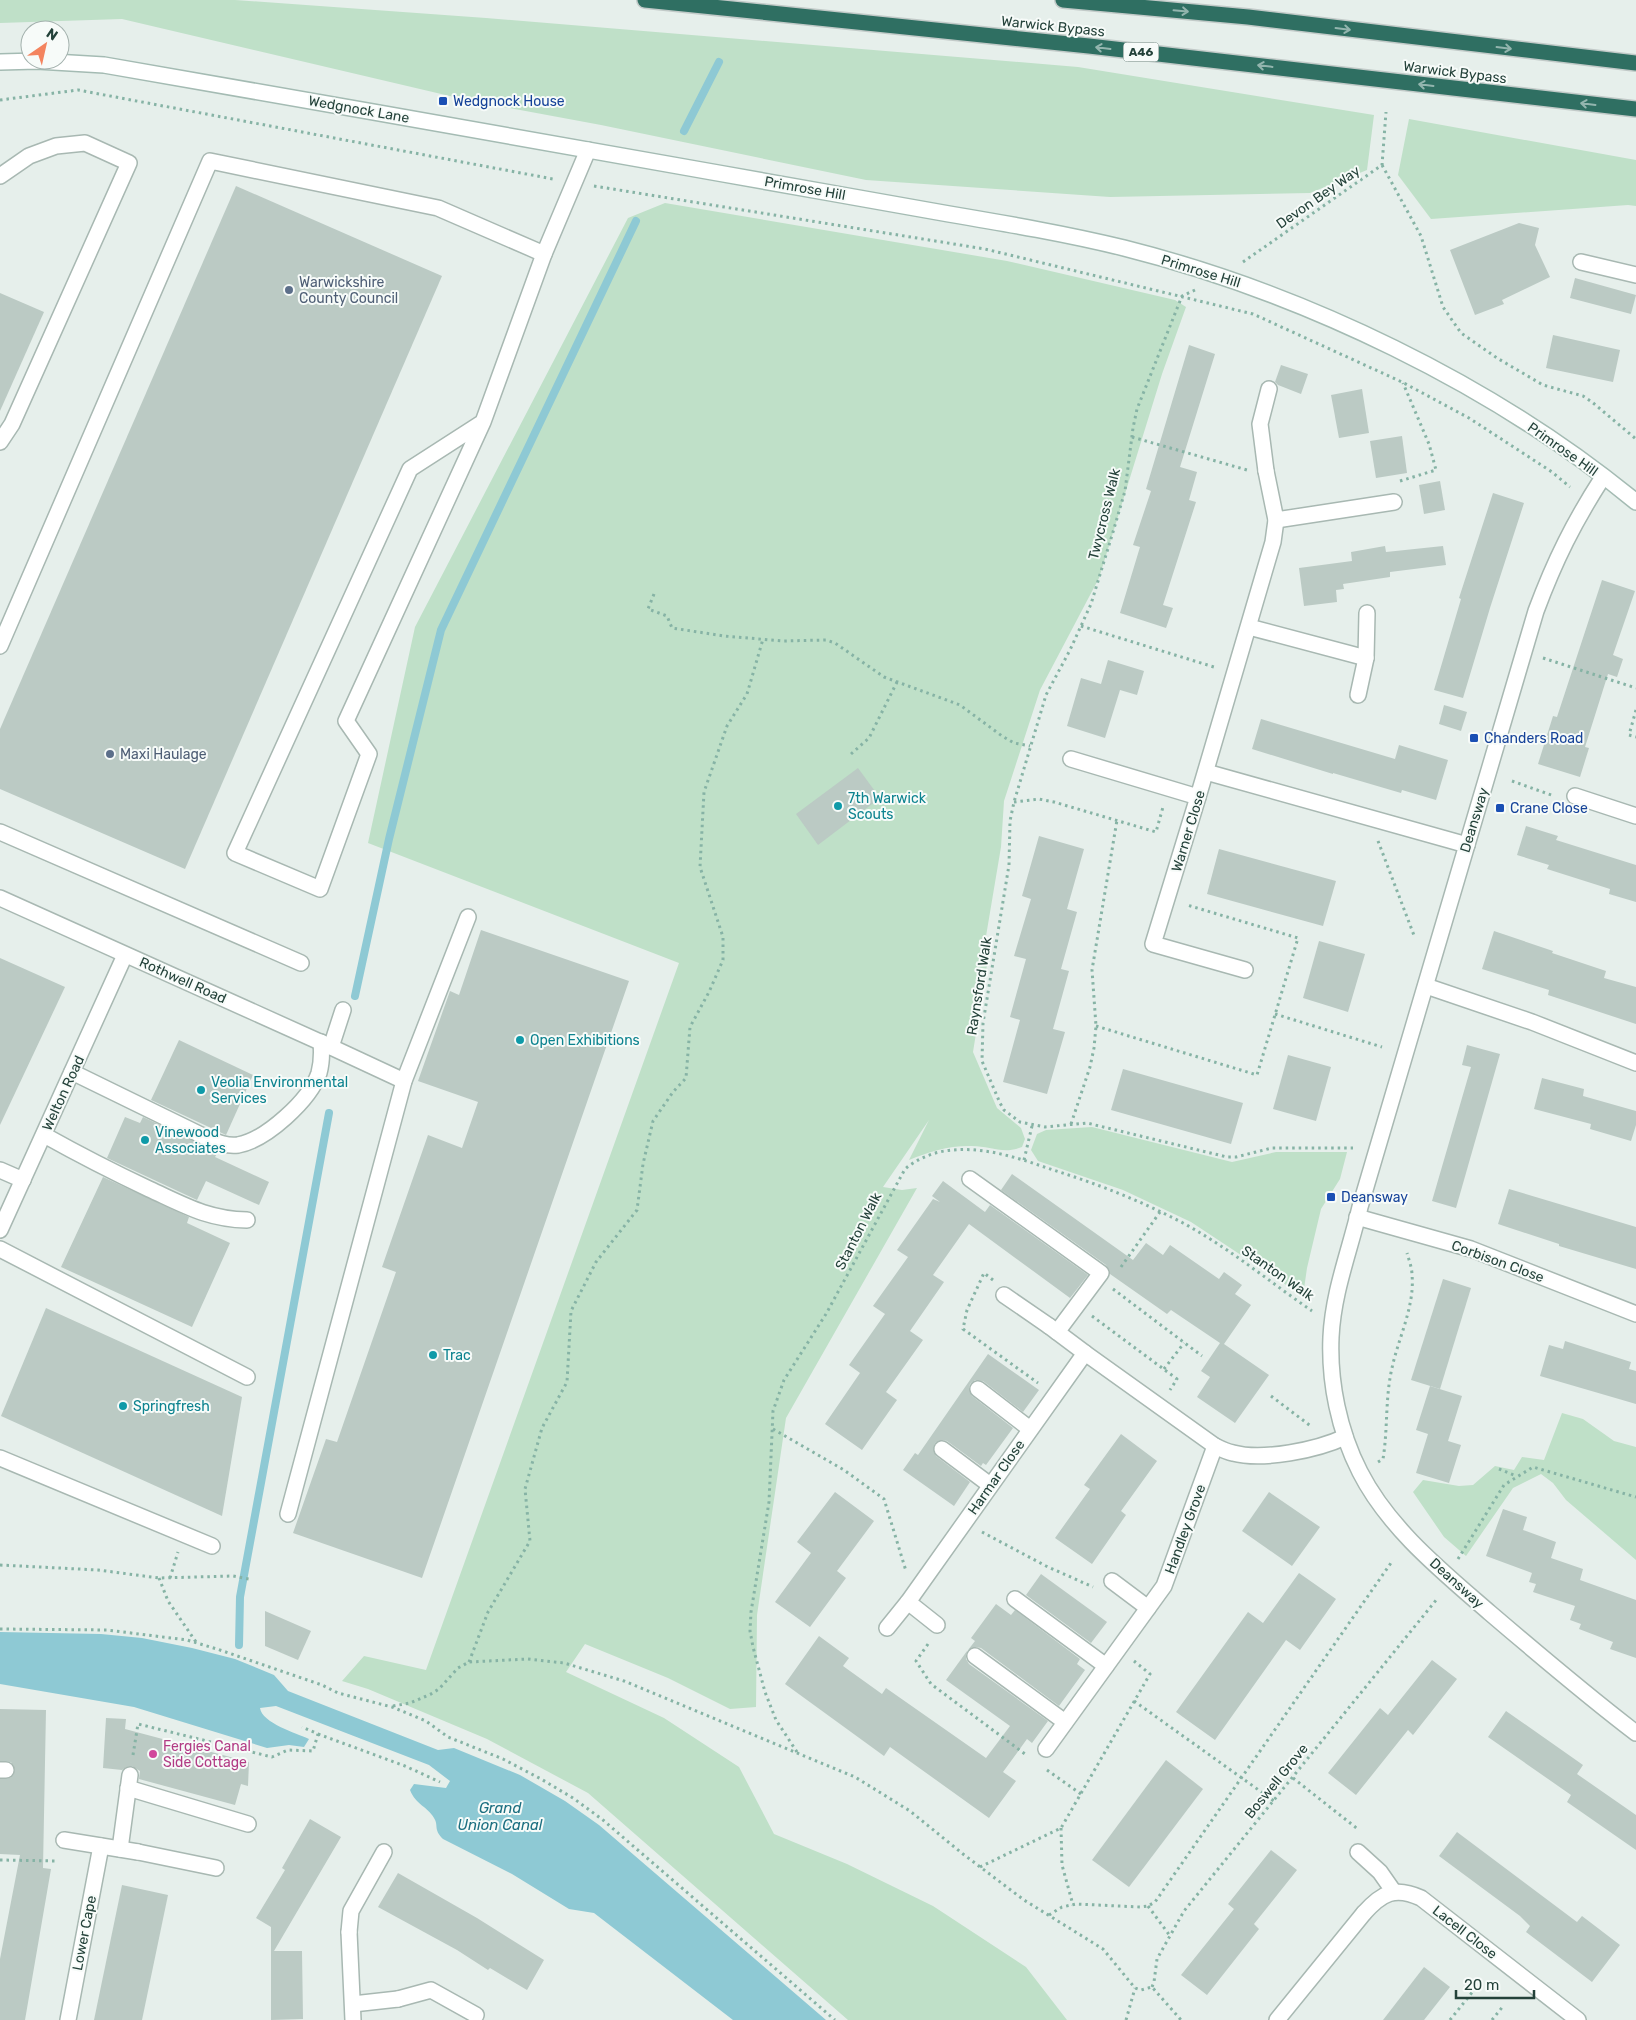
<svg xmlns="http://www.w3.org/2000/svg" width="1636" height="2020" font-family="Rubik,sans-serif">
<rect width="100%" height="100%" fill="#e6efeb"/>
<g fill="#bfe0c8">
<path d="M0,0H235L486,18L1078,67L1374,115L1367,170L1310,193L1110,197L866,180L601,125L471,101L122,19L0,23Z"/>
<path d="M1409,119L1636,160V206L1628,205L1431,219L1398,175Z"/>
<path d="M665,203L1007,261L1175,300L1186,307L1162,374L1099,578L1040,690L1004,801L1001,847L983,954L987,965L973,1052L997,1108L1021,1128L1025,1139L1022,1147C1002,1155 989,1145 969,1146C947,1146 929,1152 909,1160L929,1120L883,1187L902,1190L917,1188L786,1418L757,1615L756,1707L730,1709L668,1678L585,1644L566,1672L664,1718L739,1767L774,1834L847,1864L933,1906L1026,1967L1067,2020H848L588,1793L487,1739L368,1689L342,1681L364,1656L426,1670L679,963L368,843L415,627L628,218Z"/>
<path d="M1092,1127L1232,1162L1276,1152H1347L1340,1179L1321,1209L1307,1268L1303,1296L1191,1222L1123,1190L1038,1161L1031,1150L1037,1134L1046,1130Z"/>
<path d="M1562,1413L1583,1419L1614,1441L1636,1447V1560L1566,1500L1553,1483L1541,1474L1513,1488L1466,1556L1444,1537L1413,1492L1423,1480L1459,1486L1473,1485L1495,1466L1514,1470L1522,1457L1544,1460Z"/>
</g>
<path fill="#8ec9d4" d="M0,1632L101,1634L142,1638L192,1648L235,1659L274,1675L288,1691L438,1750L454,1748L520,1775L565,1801L599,1825L826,2020H733L594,1913L569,1909L512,1874L443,1839C433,1829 439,1826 434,1818C427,1806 416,1805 410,1790L414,1784L446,1788L450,1781L429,1765L276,1706L260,1708C262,1723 296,1733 309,1739L304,1747L289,1745L267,1748L134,1707L0,1684Z"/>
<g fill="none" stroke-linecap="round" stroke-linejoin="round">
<g stroke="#8ec9d4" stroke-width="8">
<path d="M684,131L719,62"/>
<path d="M355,996L389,839L441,630L636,221"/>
<path d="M239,1645L240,1597L329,1113"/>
</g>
</g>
<g fill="#bbcac4">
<path d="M236,186L442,276L185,869L0,789V729Z"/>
<path d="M1519,223L1539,228L1535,245L1550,277L1502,300L1504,304L1475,315L1450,250Z"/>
<path d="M1575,278L1636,295L1631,314L1570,298Z"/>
<path d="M0,293L44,312L0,411Z"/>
<path d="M1553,335L1620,350L1613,382L1546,368Z"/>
<path d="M1189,345L1215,354L1180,467L1197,472L1189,500L1196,502L1163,605L1173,608L1166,628L1120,613L1140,547L1133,545L1151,491L1146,489Z"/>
<path d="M1281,365L1308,374L1301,394L1278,385L1275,382Z"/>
<path d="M1362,389L1369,433L1339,438L1331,395Z"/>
<path d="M1402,436L1407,473L1376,478L1370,441Z"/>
<path d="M1440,481L1445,510L1424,514L1419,485Z"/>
<path d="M1493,493L1524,503L1490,608L1463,698L1434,690L1461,599L1459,598Z"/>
<path d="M1385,546L1386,552L1443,546L1446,565L1390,572V577L1343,584L1344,589L1336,590L1337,602L1304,606L1299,568L1352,561L1351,552Z"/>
<path d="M1602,580L1635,591L1613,655L1623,659L1617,677L1608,674L1585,747L1589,748L1580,777L1538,764L1553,716L1557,717Z"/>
<path d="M1108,660L1144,671L1137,695L1120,690L1105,738L1067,726L1081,678L1101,684Z"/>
<path d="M1444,705L1467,712L1461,731L1439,724Z"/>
<path d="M1261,719L1395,759L1399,745L1448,760L1436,800L1402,790L1401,793L1333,773V774L1252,749Z"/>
<path d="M858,768L880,798L818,845L796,814Z"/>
<path d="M1526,826L1558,836L1556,840L1636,865V902L1609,894L1610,889L1547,869L1549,865L1517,855Z"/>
<path d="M1039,836L1084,849L1067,909L1077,912L1061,969L1069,971L1053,1029L1065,1032L1047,1094L1003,1082L1020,1020L1010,1017L1026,959L1014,956L1031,899L1022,896Z"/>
<path d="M1219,849L1336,881L1323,926L1207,894Z"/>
<path d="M481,930L629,981L422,1578L293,1533L326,1439L337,1442L396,1272L382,1267L428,1135L462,1148L478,1102L418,1081L450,991L459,995Z"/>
<path d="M1494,931L1553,951L1552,953L1606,971L1604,978L1636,987V1024L1548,995L1549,990L1482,969Z"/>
<path d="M1319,941L1365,954L1348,1012L1303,998Z"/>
<path d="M0,958L65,987L0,1125Z"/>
<path d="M179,1040L253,1075L226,1135L151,1100Z"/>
<path d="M1467,1045L1500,1054L1456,1208L1432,1201L1471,1067L1462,1065Z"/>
<path d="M1288,1055L1331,1067L1316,1121L1273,1109Z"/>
<path d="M1123,1069L1243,1103L1231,1144L1111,1110Z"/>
<path d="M1542,1078L1584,1089L1583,1096L1636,1111V1125L1631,1141L1590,1129L1591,1124L1534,1109Z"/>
<path d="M125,1117L140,1123L143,1117L218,1152L215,1157L269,1182L259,1205L206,1181L197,1200L107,1158Z"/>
<path d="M1012,1174L1133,1260L1146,1243L1163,1255L1170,1245L1219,1279L1224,1272L1242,1285L1235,1294L1251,1305L1224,1344L1269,1375L1235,1423L1197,1397L1210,1377L1201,1371L1220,1343L1171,1310L1167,1314L1110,1274L1106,1265L1001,1190Z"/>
<path d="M103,1177L189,1217L187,1223L230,1243L192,1327L61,1267Z"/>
<path d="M943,1181L985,1212L990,1205L1088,1275L1070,1298L969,1224L933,1275L944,1282L910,1331L923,1340L886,1392L897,1400L862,1450L825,1424L860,1373L849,1365L885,1314L873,1306L908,1257L897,1250L933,1199L940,1202L932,1196Z"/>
<path d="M1509,1189L1636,1227V1269L1559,1246V1244L1498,1224Z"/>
<path d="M1443,1279L1471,1288L1440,1389L1411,1380Z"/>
<path d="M46,1308L242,1397L222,1516L1,1416Z"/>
<path d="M1565,1341L1631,1362L1629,1369L1636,1371V1404L1540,1376L1549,1345L1563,1349Z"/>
<path d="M988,1354L1039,1390L1023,1412L983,1381L975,1380L970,1384L969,1388L972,1396L1013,1428L986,1465L983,1463L981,1466L947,1441L943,1440L935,1443L933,1448L936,1456L970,1482L954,1506L903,1470L915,1453L918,1455Z"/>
<path d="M1430,1386L1462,1396L1448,1441L1461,1445L1449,1483L1416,1473L1428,1434L1416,1430Z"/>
<path d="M1121,1434L1157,1461L1121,1511L1126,1515L1092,1564L1055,1538L1090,1489L1084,1485Z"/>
<path d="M835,1492L874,1521L837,1571L846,1578L810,1627L775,1602L811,1553L797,1542Z"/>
<path d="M1269,1492L1320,1527L1292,1566L1242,1531Z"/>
<path d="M1503,1509L1527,1517L1523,1530L1556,1542L1551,1558L1583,1569L1580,1580L1636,1600V1658L1610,1649L1613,1642L1579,1629L1581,1624L1570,1620L1575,1606L1533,1592L1536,1584L1529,1582L1532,1573L1486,1556Z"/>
<path d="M1299,1573L1336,1599L1300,1650L1286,1640L1215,1740L1176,1712L1248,1612L1263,1623Z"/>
<path d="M1041,1574L1107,1622L1091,1643L1026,1595Z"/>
<path d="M996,1604L1011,1615L1015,1610L1080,1659L1077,1664L1085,1670L1059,1706L981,1648L976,1647L968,1650L975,1641L971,1638Z"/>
<path d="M265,1611L311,1631L298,1660L265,1646Z"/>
<path d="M819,1636L849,1658L843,1666L882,1694L886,1688L986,1758L1010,1726L946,1680L967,1651L966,1659L969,1664L1048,1721L1032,1743L1027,1739L1003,1772L1016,1781L989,1818L890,1747L884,1756L785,1684Z"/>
<path d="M1432,1660L1457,1679L1413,1735L1408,1730L1356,1795L1328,1773L1380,1708L1388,1715Z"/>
<path d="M0,1709L46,1710L43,1868L51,1869L25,2020H0V1959L20,1855L0,1854V1779L10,1778L15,1770L11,1762L0,1761Z"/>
<path d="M1506,1711L1583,1765L1577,1774L1636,1815V1850L1567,1802L1571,1795L1488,1737Z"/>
<path d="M106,1718L126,1719L125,1729L249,1762L248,1786L241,1784L235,1805L139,1779L140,1771L132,1766L126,1767L122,1770L103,1768Z"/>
<path d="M1166,1760L1203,1789L1129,1887L1092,1860Z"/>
<path d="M310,1819L341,1837L274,1951H302L303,2019L271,2020V1927L256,1918L285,1870L282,1868Z"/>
<path d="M1457,1832L1577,1922L1582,1916L1620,1945L1592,1982L1526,1932L1530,1926L1520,1916L1439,1856Z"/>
<path d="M1271,1850L1297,1870L1254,1924L1259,1929L1207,1995L1181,1975L1234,1909L1228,1904Z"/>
<path d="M398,1873L477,1918L544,1960L527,1990L490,1968L488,1970L457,1950L378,1907Z"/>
<path d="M122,1885L168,1895L142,2020H94Z"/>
<path d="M1424,1967L1450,1987L1424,2020H1383Z"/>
</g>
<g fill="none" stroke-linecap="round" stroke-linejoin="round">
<g stroke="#a8b8b2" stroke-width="18">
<g id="lane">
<path d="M0,176L29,156L56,146L85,143L129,163L12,424L0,442"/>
<path d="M483,422L410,469L235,853L320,889L369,754L346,721L483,422L544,254L588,150"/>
<path d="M1266,471L1260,424L1269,389"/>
<path d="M0,646L210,161L438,208L544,254"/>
<path d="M1071,759L1198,797"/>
<path d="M0,832L301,963"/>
<path d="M331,1047L404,1081"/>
<path d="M72,1072L201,1135C213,1140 225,1147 238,1145C266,1140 310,1100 319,1073C322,1062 322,1053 321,1042"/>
<path d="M44,1135C78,1154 113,1172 149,1189C184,1205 207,1219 247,1220"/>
<path d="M0,1170L23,1180"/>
<path d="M970,1179L1101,1273L1057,1332"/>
<path d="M0,1249L247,1377"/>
<path d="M1004,1295L1049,1326"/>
<path d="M978,1389L1030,1429"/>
<path d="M942,1449L990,1485"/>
<path d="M0,1458L212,1546"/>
<path d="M288,1514L404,1081L468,917"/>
<path d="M1015,1599L1106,1666"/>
<path d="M975,1656L1065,1722"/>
<path d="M0,1770H6"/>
<path d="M128,1788L248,1824"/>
<path d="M120,1849L130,1775"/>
<path d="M138,1852L216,1868"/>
<path d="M349,1932L351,1911L384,1852"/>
<path d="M398,1999L431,1990L476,2015"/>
<path d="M1277,2020L1364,1913"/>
</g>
</g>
<g stroke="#a8b8b2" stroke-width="18">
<g id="street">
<path d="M1581,262L1636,275"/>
<path d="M1603,477C1574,522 1555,560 1536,611L1360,1207C1350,1250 1333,1292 1331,1337C1329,1382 1339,1431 1360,1472C1389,1529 1443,1572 1490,1613C1538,1654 1586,1695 1636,1733"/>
<path d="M1276,520L1394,502"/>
<path d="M1249,627L1366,658"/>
<path d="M1358,695L1366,658L1367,613"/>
<path d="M1206,772L1467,845"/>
<path d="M1575,796L1636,816"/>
<path d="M0,898L331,1047L343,1010"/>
<path d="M1245,970L1153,944L1198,797L1273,542L1276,520L1266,471"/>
<path d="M1426,986L1532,1022L1636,1063"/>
<path d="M1357,1217L1471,1249L1636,1314"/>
<path d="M0,1230L125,955"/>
<path d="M1049,1326L1085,1353"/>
<path d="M1112,1581L1148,1608"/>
<path d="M908,1602L937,1625"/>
<path d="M887,1628L908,1602L1085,1353L1215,1446C1221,1449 1227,1452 1233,1453C1263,1461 1317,1450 1345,1437"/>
<path d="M1046,1749L1164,1586L1215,1446"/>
<path d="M64,1840L138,1852"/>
<path d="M1358,1852L1380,1872L1394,1892"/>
<path d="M1364,1913C1382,1893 1395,1886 1421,1898L1578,2020"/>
<path d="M349,1932L353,2020"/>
<path d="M353,2004L398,1999"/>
<path d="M68,2020L101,1846"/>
</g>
</g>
<g stroke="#a4bbb3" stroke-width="18">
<path id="secondary" d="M0,62L37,61L104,65C309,100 513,137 718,173C795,187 872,200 949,214C1008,224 1067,234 1124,248C1303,293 1494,385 1636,502"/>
</g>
<g stroke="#c2cac8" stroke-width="18">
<g id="highway">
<path d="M645,0L1089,46L1636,109"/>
<path d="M1063,0L1248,17L1636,63"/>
</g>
</g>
<g stroke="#86b3a5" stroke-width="3" stroke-dasharray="2.5 4" stroke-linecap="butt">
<path d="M0,100L78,90L553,179"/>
<path d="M1382,165L1421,236L1443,307L1461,333L1497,358L1543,385L1583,396L1592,402L1636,439"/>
<path d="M594,186L985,249L1253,314L1402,382L1469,418L1552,472L1570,487"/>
<path d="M1243,262L1382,165L1386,112"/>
<path d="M1195,290L1182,296L1137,409L1133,428L1125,491L1113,532L1091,604L1070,650L1046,695L1014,802L1010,821L1009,865L983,1023L982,1061L1000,1103L1004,1110L1020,1122L1045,1127L1087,1123L1227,1157H1236L1272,1148H1353"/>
<path d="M1132,437L1247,470"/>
<path d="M1400,481L1436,470L1429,444L1403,383"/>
<path d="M654,594L648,609L667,616L672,628L724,636L783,641L826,640L835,643L884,677L960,705L1002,736L1014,743L1030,746"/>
<path d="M1081,626L1214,667"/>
<path d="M1543,658L1636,688"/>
<path d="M1636,710L1629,735L1636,737"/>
<path d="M851,754L869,738L897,682"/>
<path d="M1512,781L1554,796"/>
<path d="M1014,802L1039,799L1054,802L1156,832L1163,807"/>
<path d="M1378,841L1415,938"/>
<path d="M1275,1014L1382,1047"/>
<path d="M1096,1026L1257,1075L1298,938L1187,905"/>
<path d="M1071,1124L1090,1067L1094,1048L1096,1026L1092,970L1117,820"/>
<path d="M1024,1160L1032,1126"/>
<path d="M1121,1267L1160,1212"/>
<path d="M993,1280L984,1273L967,1310L963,1329L1038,1383"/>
<path d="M1113,1289L1202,1356"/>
<path d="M1092,1316L1177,1379L1170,1390"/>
<path d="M1164,1369L1184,1343"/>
<path d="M1271,1396L1312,1427"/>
<path d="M773,1429L844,1470L884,1499L906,1571"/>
<path d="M1378,1462L1383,1459C1388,1429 1385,1398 1392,1368C1398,1339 1415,1306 1412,1275C1412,1268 1409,1260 1407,1253"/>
<path d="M1499,1469L1516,1476"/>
<path d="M982,1532L1046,1566L1093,1587"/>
<path d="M1458,1559L1504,1485L1533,1467L1636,1497"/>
<path d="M0,1565L98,1570L159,1578L233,1576L249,1579"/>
<path d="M159,1578L168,1601L196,1642"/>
<path d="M170,1578L178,1552"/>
<path d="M0,1629L107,1630L187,1640L217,1649L322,1685L338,1693L392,1707L426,1721L448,1737L503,1759L541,1779L573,1798L603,1820L835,2020"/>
<path d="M928,1644L916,1661L931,1684L1025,1754"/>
<path d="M469,1662L488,1612L530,1541L525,1489L542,1428L567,1382L571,1311L596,1262L637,1210L643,1164L653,1121L673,1092L686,1078L690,1027L709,992L723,960V937L700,867L704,792L727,726L747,694L763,639"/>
<path d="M1134,1701L1274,1801"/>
<path d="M393,1706L410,1703L431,1694L439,1689L458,1668L469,1662L528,1659L564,1663L624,1681L855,1777L910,1811L963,1854L1024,1900L1103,1949L1135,1988L1141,1990L1152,1987L1181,2020"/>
<path d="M318,1734L405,1766L440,1782"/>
<path d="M797,1752L776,1720L765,1692L753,1647L750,1631L751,1612L769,1502L773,1411L784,1380L826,1314L905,1169C918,1158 936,1151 953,1150C988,1147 1021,1159 1053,1170C1098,1184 1141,1201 1183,1223C1229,1248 1270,1282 1312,1311"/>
<path d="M133,1755L138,1724L272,1757L288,1750L313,1751L318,1734L302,1727"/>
<path d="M1047,1770L1081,1794"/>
<path d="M1293,1778L1359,1830"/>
<path d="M1061,1828L1062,1865L1073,1905"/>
<path d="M0,1860L57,1861"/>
<path d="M980,1867L1061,1828L1150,1674L1134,1661"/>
<path d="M1148,1906L1170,1936"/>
<path d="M1049,1915L1062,1907L1076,1904L1140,1907L1148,1906L1155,1902L1393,1560"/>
<path d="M1152,1987L1154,1982L1157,1959L1184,1911L1437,1599"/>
<path d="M1126,2020L1135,1988"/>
<path d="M1450,2020L1478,1985"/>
<path d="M1492,2020L1504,2005"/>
</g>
<use href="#lane" stroke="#fff" stroke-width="15"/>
<use href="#street" stroke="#fff" stroke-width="15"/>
<use href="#secondary" stroke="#fff" stroke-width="15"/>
<use href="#highway" stroke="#2f6f62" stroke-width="15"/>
</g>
<defs><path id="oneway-shaft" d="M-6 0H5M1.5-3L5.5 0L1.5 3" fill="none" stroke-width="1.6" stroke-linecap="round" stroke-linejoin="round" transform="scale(1.25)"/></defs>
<g stroke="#93b5ae">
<use href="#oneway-shaft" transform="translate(1181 11) rotate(5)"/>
<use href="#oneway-shaft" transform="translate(1343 29) rotate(7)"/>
<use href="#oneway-shaft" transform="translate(1103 48) rotate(-173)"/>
<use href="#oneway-shaft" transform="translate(1504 48) rotate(7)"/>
<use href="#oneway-shaft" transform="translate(1265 66) rotate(-173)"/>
<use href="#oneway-shaft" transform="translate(1426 85) rotate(-173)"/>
<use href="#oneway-shaft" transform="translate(1588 104) rotate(-173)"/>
</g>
<g fill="#1a4fb4" stroke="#f7fbf9" stroke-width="2">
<rect x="438" y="96" width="10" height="10" rx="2.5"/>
<rect x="1469" y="733" width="10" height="10" rx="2.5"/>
<rect x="1495" y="803" width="10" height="10" rx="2.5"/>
<rect x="1326" y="1192" width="10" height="10" rx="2.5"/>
</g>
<g fill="#5c6f8a" stroke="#f7fbf9" stroke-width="2">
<circle cx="289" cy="290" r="5"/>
<circle cx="110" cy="754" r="5"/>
</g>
<g fill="#0f9aa8" stroke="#f7fbf9" stroke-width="2">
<circle cx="838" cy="806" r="5"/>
<circle cx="520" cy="1040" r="5"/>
<circle cx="201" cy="1090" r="5"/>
<circle cx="145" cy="1140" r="5"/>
<circle cx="433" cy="1355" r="5"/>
<circle cx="123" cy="1406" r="5"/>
</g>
<circle fill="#d1479c" stroke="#f7fbf9" stroke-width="2" cx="153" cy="1754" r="5"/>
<g text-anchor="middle" stroke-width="4" stroke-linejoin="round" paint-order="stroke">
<rect fill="#f7fbf9" stroke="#637a73" stroke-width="1" x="1123.5" y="42.5" width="35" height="19" rx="4"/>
<g font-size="12" font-weight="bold" fill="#24423a">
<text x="1141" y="56">A46</text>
</g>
<g font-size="14" fill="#24423a" stroke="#f7fbf9">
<text transform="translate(1053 26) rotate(6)" y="5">Warwick Bypass</text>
<text transform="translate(1455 72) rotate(7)" y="5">Warwick Bypass</text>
<text transform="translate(359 109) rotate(10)" y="5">Wedgnock Lane</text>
<text transform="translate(805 188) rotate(10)" y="5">Primrose Hill</text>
<text transform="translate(1318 197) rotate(-35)" y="5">Devon Bey Way</text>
<text transform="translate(1201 271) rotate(17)" y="5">Primrose Hill</text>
<text transform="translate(1563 449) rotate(35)" y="5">Primrose Hill</text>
<text transform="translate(1104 514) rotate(-76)" y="5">Twycross Walk</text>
<text transform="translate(1474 820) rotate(-73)" y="5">Deansway</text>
<text transform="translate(1188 831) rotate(-73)" y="5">Warner Close</text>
<text transform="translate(183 980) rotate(24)" y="5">Rothwell Road</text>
<text transform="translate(979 986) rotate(-81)" y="5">Raynsford Walk</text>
<text transform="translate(63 1093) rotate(-65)" y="5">Welton Road</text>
<text transform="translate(858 1231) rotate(-63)" y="5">Stanton Walk</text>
<text transform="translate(1498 1261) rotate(20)" y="5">Corbison Close</text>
<text transform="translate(1278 1273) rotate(35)" y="5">Stanton Walk</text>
<text transform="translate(996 1477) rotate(-55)" y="5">Harmar Close</text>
<text transform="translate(1185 1529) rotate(-70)" y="5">Handley Grove</text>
<text transform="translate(1457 1583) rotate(42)" y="5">Deansway</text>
<text transform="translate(1276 1781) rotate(-51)" y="5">Boswell Grove</text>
<text transform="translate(1465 1932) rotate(38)" y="5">Lacell Close</text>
<text transform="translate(84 1933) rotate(-79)" y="5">Lower Cape</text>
</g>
<g font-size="14" fill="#164399" stroke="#f7fbf9" text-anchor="start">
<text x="453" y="106">Wedgnock House</text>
<text x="1484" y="743">Chanders Road</text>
<text x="1510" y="813">Crane Close</text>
<text x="1341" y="1202">Deansway</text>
</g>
<g font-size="14" fill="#4e5e75" stroke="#f7fbf9" text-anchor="start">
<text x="299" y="287">Warwickshire<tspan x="299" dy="16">County Council</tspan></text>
<text x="120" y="759">Maxi Haulage</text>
</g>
<g font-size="14" fill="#0d838f" stroke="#f7fbf9" text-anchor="start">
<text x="848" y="803">7th Warwick<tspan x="848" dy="16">Scouts</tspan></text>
<text x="530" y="1045">Open Exhibitions</text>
<text x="211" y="1087">Veolia Environmental<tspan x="211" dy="16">Services</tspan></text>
<text x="155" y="1137">Vinewood<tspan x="155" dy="16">Associates</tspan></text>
<text x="443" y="1360">Trac</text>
<text x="133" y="1411">Springfresh</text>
</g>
<g font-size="14" fill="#b23c85" stroke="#f7fbf9" text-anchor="start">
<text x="163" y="1751">Fergies Canal<tspan x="163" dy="16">Side Cottage</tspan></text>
</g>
<g font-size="15" font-style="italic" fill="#1c6f80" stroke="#f7fbf9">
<text x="500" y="1813">Grand<tspan x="500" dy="17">Union Canal</tspan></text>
</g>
</g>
<g transform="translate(45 45) rotate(34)"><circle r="24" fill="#f7fbf9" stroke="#a3b1ad"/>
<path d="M0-4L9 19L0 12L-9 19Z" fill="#f4845f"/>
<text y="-8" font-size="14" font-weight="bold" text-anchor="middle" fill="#24423a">N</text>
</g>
<path d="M1456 1990v8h78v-8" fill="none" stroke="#24423a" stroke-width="2.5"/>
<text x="1464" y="1990" font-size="15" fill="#24423a" stroke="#f7fbf9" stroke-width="4" paint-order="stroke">20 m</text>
</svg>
